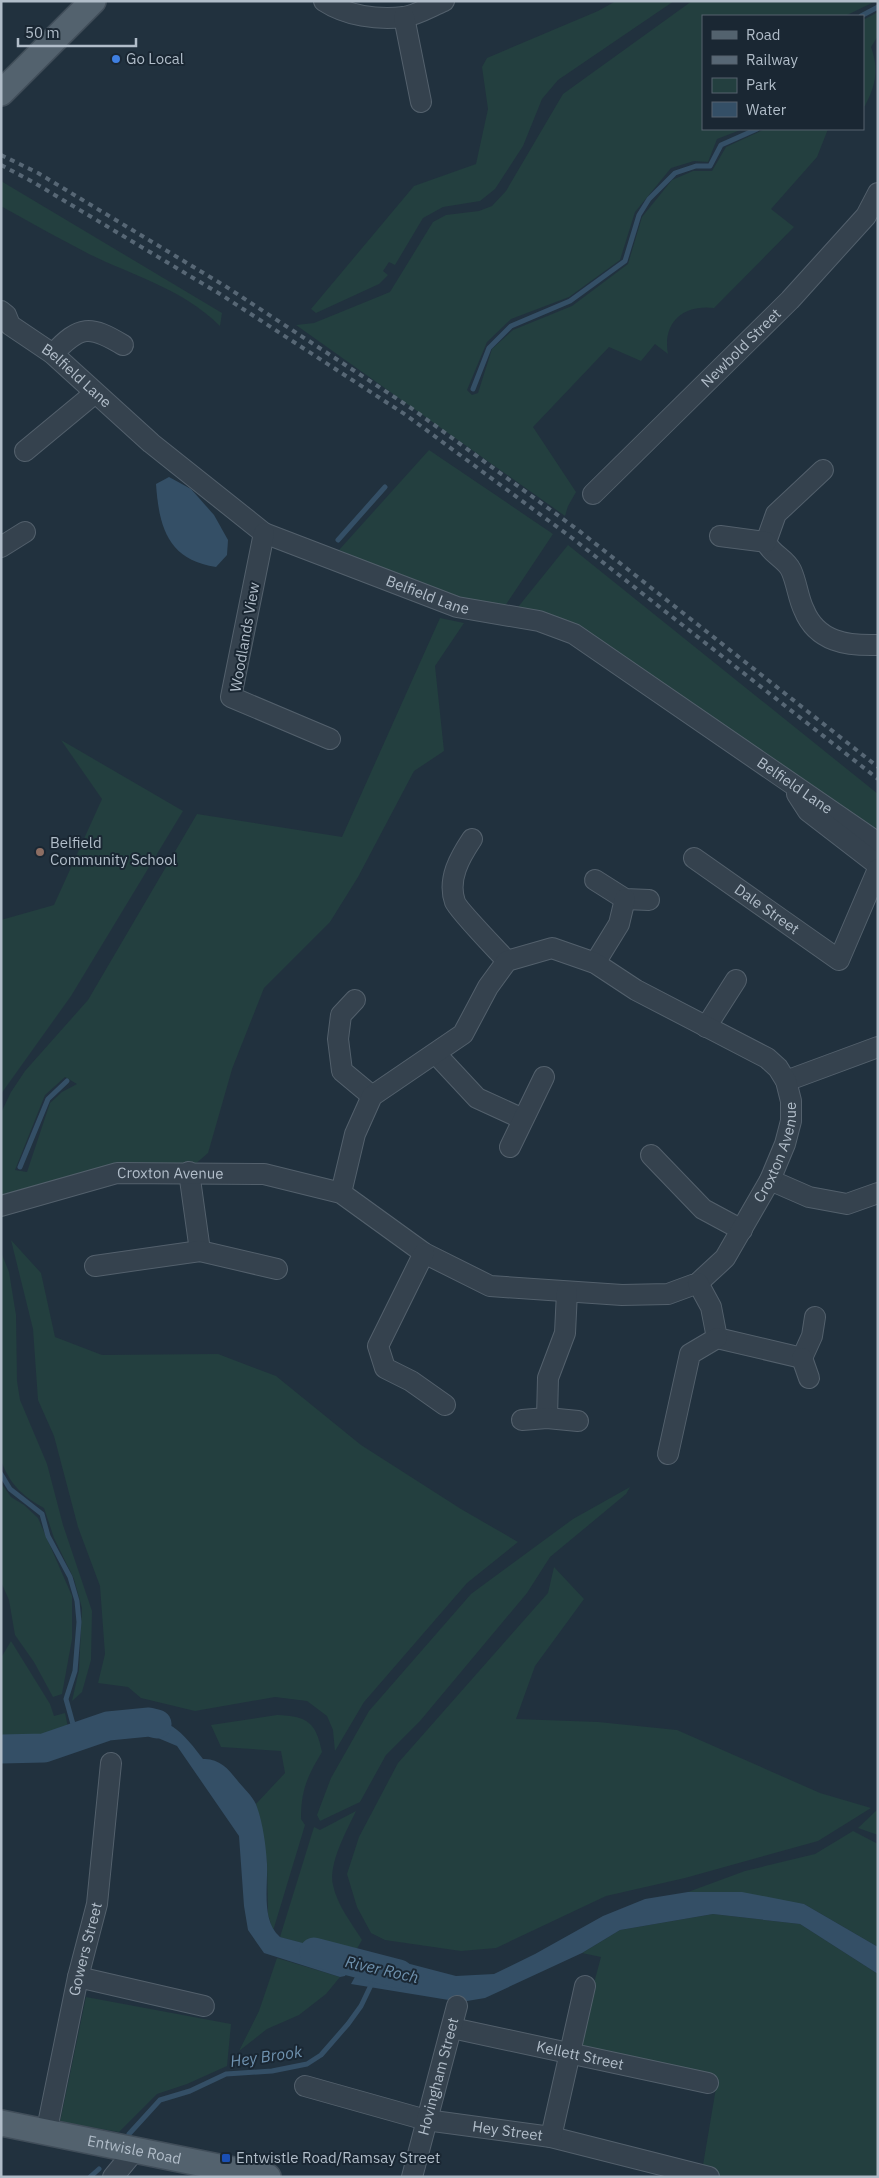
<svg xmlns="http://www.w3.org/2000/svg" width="879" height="2178" font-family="'IBM Plex Sans',sans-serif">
<rect width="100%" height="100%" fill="#21313e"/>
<g fill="#233f3f" fill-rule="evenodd">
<path d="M616,1H674L558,80L542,99L523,146L495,189L480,201L443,207L423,218L395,265L389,262L383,271L388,275L379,284L316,313L311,309L414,186L476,164L488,109L482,67L487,58L598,11Z"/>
<path d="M692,1H876L845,16H703V129H743L717,139L708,162L694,161L671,168L635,212L620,260L569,297L511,319L487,342L467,390L472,395L478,393L492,349L513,330L572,306L628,264L642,217L672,180L693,171H712L726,147L765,129H828L817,157L771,209L794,227L714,308C683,304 662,323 668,354L655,344L641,361L609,347L533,427L576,492L568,506L565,516L296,325L314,323L390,292L433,222L446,215L479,211L492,206L506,191L563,94Z"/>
<path d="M878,12V36L871,47C879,69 876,85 865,106H863V20Z"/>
<path d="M1,181L222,313L220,326C183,289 134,276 89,254C62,240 35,225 8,210L1,206Z"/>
<path d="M429,450L553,534L503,609L457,602L339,550Z"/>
<path d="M568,545L878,794V832L601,645L514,612Z"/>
<path d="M440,618L464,623L435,666L444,751L414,771L358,877L330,922L264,988L232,1069L208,1153L193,1166L130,1163L87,1172L1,1195V1113L11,1092L25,1071L88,1000L197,814L342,837ZM65,1077L77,1084L62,1092L50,1103L27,1172L15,1170L45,1095Z"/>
<path d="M61,740L183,811L71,996L1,1094V920L54,905L102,799Z"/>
<path d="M11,1240L41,1273L55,1337L102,1355L218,1354L276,1376L361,1445L461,1509L518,1542L467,1583L364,1702L335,1751L333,1730L327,1716L307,1701L275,1697L195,1711L141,1698L128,1687L98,1683L105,1654L100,1586L78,1527L54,1436L38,1400L33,1329Z"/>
<path d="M1,1252L9,1272L16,1315L17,1381L20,1400L47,1464L63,1525L92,1611L91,1660L82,1692L72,1701L79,1670L82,1608L74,1579L54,1538L44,1508C22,1496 9,1483 1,1460Z"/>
<path d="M1,1483L11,1497L24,1505L38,1518L72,1596V1639L62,1694L53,1697L34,1662L15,1635L9,1600L1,1582Z"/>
<path d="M630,1487L626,1494L550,1557L527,1593L420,1721L386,1755L360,1802L320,1821L317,1815L331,1778L369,1711L471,1594L573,1519Z"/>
<path d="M554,1567L584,1599L535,1666L516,1719L598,1722L677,1730L820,1793L871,1808L818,1841L685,1878L606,1896L496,1948L461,1951L385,1940L371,1933L357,1907L347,1874L359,1837L398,1763L548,1593Z"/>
<path d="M11,1641L50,1704L54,1716L65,1713L69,1732L22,1743H1V1658Z"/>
<path d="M277,1715C307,1716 316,1722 322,1752C307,1777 301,1790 301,1819L305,1825L273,1931L268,1914L267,1862L256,1804L285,1773L281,1751L221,1747L211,1725Z"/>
<path d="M878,1809V1835L858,1828Z"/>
<path d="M356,1811C347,1830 328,1864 333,1885C337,1905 352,1924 362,1940L352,1957L280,1937L314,1827L320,1830Z"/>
<path d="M853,1831L878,1844V1947L804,1904L688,1892L745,1871L815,1854Z"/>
<path d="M713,1914L800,1924L878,1974V2177H701L717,2082L577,2046L601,1957L582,1953L620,1930Z"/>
<path d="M277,1958L340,1977L326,1994L299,2015L267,2029L239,2051L259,2011Z"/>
<path d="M86,1997L231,2024L227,2066L187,2084L157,2094L119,2132L60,2122Z"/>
</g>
<g fill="#344f66">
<path d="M169,477L191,489L214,515L228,540L227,555L216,567C168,560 159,527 156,484Z"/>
<path d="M106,1717H113L111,1735L25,1758L1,1760V1743C29,1749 80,1728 106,1717Z"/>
<path d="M121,1717C167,1718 175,1722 203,1759C218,1758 228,1768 237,1780C243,1788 254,1797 257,1807C263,1824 266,1846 267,1864C268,1886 261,1921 280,1937L356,1957L345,1976L340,1977L264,1953L248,1930L244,1906L239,1836L177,1746L146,1733L119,1732Z"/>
<path d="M688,1892H742L804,1904L878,1947V1974L800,1924L713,1914L620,1930L582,1953L485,1998L461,2002L351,1984L368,1953L456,1976L494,1974L535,1954L603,1916L645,1899Z"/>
</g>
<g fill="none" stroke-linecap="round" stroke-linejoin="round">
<g stroke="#344f66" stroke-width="5">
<path d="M861,16L878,7"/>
<path d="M473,389L489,348L511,326L570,301L625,261L639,215L649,199L675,173L696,166H710L721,145L757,129"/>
<path d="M338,540L385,487"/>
<path d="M20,1167L48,1099L67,1081"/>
<path d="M1,1474L10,1489L42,1514L48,1536L70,1577L77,1601L79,1622L75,1671L66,1699L76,1735"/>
<path d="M129,2134L160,2100L190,2091L226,2074L272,2071L307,2064L321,2055L348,2024L361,2006L373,1981"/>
<path d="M90,2177L99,2169"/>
</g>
<g stroke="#344f66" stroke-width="29">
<path d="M1,1749L44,1748L108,1726L149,1722L157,1724"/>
<path d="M314,1952L399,1974"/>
</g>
<g stroke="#53606c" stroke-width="22">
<g id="minor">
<path d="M324,1C347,16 377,20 404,17C417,15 432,6 444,1"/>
<path d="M404,17L421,102"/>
<path id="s1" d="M1,311L6,315L10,325L53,354L151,443L264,533L457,607L539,621L574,634L878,843"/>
<path d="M53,354C80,325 90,325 123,345"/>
<path d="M25,451L95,393"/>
<path d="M823,470L776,514L766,542C771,554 786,559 791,570C797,583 798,598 804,610C817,642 847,646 878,645"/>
<path id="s2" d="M593,494L790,300L866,216L878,193"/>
<path d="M264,533L231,697L330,739"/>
<path d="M720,536L766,542"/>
<path d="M1,547L25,532"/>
<path d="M797,794L808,811L878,865"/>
<path d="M472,839C460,857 447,879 455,902C458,910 498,951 507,961"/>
<path id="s3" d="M694,858L839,960L878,869"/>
<path d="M595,880L625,899L649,900"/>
<path d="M595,963L619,924L625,899"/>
<path d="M355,1000L341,1015L338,1039L342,1071L372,1096"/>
<path d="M706,1027L736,980"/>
<path d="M436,1054L477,1098L523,1119"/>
<path d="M786,1081L878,1047"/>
<path d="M510,1147L544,1077"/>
<path d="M651,1155L703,1209L742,1230"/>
<path d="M189,1172L200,1251"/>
<path d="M770,1180L809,1197L847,1204L878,1193"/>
<path id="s4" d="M1,1206L117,1173L264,1174L341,1193L424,1253L490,1286L622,1295L668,1294L698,1283L725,1258L770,1180L785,1144L791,1121V1101L786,1081L778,1068L767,1058L636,990L595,963L552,948L507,961L488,987L463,1034L372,1096L355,1134L341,1193"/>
<path d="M424,1253L378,1346L385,1368L411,1381L445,1405"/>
<path d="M95,1266L200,1251L277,1269"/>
<path d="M698,1283L711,1307L717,1338L802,1358L812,1336L815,1317"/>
<path d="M802,1358L809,1378"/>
<path d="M547,1418L548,1378L565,1333L567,1292"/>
<path d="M522,1420L547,1418L578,1421"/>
<path d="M668,1454L690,1354L717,1338"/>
<path d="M78,1977L204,2006"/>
<path id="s5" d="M452,2028L708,2083"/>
<path id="s6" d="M305,2086L426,2120L551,2137L709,2177"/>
<path id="s7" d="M46,2134L78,1977L97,1904L111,1763"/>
<path d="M551,2137L585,1986"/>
<path d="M113,2177L136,2149"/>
<path id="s8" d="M412,2177L457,2006"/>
</g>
</g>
<g stroke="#414e5a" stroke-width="28">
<g id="major">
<path d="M1,93L93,1"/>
<path id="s9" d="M1,2123L268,2177"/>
</g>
</g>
<use href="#minor" stroke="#35424e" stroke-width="20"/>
<use href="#major" stroke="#53626e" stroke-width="25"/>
<g stroke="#576775" stroke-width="4" stroke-dasharray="5 5" stroke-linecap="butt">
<path d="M1,155L38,173L225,286L411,408L578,530L878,767"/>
<path d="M1,165L33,182L220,294L406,415L572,538L878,779"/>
</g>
</g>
<circle fill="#3f7fe0" stroke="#1a2733" stroke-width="2" cx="116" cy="59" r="5"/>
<circle fill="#8d6e63" stroke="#1a2733" stroke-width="2" cx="40" cy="852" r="5"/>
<rect fill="#1a4fb4" stroke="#1a2733" stroke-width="2" x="221" y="2153" width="10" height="10" rx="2.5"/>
<g text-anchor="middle" stroke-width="4" stroke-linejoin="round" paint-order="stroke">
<g font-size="15" fill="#b1bdc9" stroke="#1a2733" text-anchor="start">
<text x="126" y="64">Go Local</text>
<text x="50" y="848">Belfield<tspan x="50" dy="17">Community School</tspan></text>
<text x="236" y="2163">Entwistle Road/Ramsay Street</text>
</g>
<g font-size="15" fill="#b1bdc9" stroke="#1a2733">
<text dy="5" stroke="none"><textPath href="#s2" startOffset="208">Newbold Street</textPath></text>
<text dy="5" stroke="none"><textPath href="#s1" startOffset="101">Belfield Lane</textPath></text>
<text dy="5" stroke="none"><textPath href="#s1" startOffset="521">Belfield Lane</textPath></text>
<text transform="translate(245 637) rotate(-80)" y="5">Woodlands View</text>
<text dy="5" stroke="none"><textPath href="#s1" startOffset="941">Belfield Lane</textPath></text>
<text dy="5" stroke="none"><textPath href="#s3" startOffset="89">Dale Street</textPath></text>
<text dy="5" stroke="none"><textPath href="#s4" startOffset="889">Croxton Avenue</textPath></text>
<text dy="5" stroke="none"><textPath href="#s4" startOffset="174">Croxton Avenue</textPath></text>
<text dy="5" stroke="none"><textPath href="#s7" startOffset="189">Gowers Street</textPath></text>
<text dy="5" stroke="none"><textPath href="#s5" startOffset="131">Kellett Street</textPath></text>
<text dy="5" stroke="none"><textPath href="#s8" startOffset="104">Hovingham Street</textPath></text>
<text dy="5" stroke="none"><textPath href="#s6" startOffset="208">Hey Street</textPath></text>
<text dy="5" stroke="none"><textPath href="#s9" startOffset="136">Entwisle Road</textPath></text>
</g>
<g font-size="16" font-style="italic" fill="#6f92af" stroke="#1a2733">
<text transform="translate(382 1969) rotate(13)" y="6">River Roch</text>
<text transform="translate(266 2056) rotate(-8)" y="6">Hey Brook</text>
</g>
</g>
<rect width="879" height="2178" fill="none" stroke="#b1bdc9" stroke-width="5"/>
<rect x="702" y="15" width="162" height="115" fill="#1a2733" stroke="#56636f"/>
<rect x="712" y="31" width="25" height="8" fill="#53626e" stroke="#56636f"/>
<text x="746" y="40" font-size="15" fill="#b1bdc9">Road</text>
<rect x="712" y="56" width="25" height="8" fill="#576775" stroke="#56636f"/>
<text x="746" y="65" font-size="15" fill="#b1bdc9">Railway</text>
<rect x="712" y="78" width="25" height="15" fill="#233f3f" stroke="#56636f"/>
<text x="746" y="90" font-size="15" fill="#b1bdc9">Park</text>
<rect x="712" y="102" width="25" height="15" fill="#344f66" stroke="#56636f"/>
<text x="746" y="115" font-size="15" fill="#b1bdc9">Water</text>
<path d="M18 38v8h118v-8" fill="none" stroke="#b1bdc9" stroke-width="2.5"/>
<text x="25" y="38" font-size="15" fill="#b1bdc9" stroke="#1a2733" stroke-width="4" paint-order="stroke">50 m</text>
</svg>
